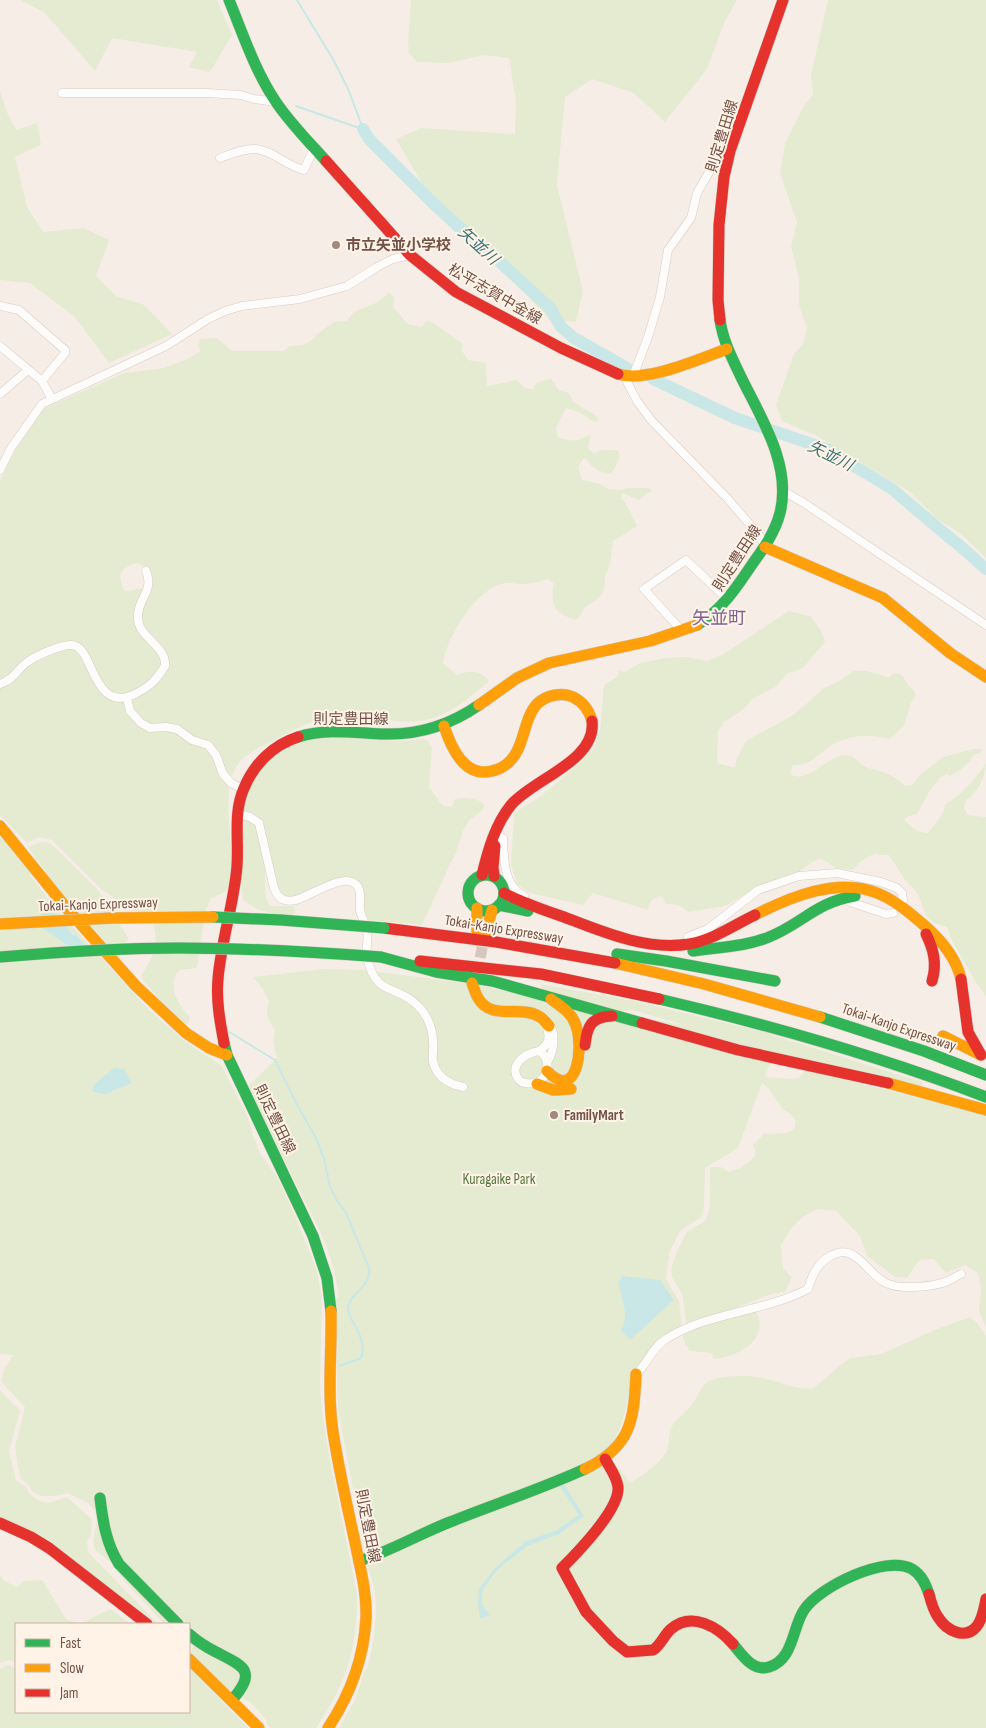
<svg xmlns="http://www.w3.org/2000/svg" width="986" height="1728" font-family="'Sofia Sans Condensed','Noto Sans JP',sans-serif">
<rect width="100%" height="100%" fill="#f6eee6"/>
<g fill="#e4ebd1">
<path d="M21,0H217L232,35L210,72L189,67L197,52L112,38L95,71L45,13Z"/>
<path d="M411,0H737L725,21L707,69L665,122L634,93L592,79L565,97L557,185L583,291L576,322L550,320L423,185L396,139L421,128L515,134L516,101L509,58L484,55L448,63L417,62L409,53L408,41Z"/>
<path d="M828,0H986V558L961,534L937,519L910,492L817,436L782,421L776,405L794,354L803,344L807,328L799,305V279L791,246L797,222L780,173L785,144L804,106L813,95L811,75Z"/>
<path d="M0,91L8,115L16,130L37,123L41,145L15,157L27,207L43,232L84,228L109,240L96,276L116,296L144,305L172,334L109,363L75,317L30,283L0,280Z"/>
<path d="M389,292L394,298L393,307L408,324L422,327L426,321L432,322L463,344L462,351L468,360L486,363L487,386L517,380L525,388L533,389L537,382L551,379L559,390L569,393L572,401L595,415L599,420L596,423L579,412L566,408L556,428L558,437C569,442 578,442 588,435L591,436L588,445L589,450L594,453L603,450H618C621,459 617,466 611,473C600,473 592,468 586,459H583L578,467L582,480L600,484L608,489L620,490L628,488H649L652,492L647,493L639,500L622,493L621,499L625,502L637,526L613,541L610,564L605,576L604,590L599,598L584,608L581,615L576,620C554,613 550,606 554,584L548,579C541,581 532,584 525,584C518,585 512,582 505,583C476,588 447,637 443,663L457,675C471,670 479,670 489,681C469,698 451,715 425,720C401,725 376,717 353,716C322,714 297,728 271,742C263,746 254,750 247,755C240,760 235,768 232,776L224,772L219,756L210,743L192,737L182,729L176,727L148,725L135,714L131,709L130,699C149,689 166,680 168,657C160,647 148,637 142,626C133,605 158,595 149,569L137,563C120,568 116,575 125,591L140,589L146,585C142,597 134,608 136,622C138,641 170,650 159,670C156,676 153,681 147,685C140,689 131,696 123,696C99,697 93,664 85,647C70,637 36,651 24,662C16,669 11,677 0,681V481L15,451L43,409L124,373L164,368L187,359L201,351L198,347L200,339L217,338L232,351H283L290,346L303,345L312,340L316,335L334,322L347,321C356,304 375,310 389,292Z"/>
<path d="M789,611L810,616L821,630L825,642L803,668L786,674L777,686L752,699L744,709L724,722L718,731L717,763L735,768L737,758L746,741L795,714L824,688L839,681L854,671H866L882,675L889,678L894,673L902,675L908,685L914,690L916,695C907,707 909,714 904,725C901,730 894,735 889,739C872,735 854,734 838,742C819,750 815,766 793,765L790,774C808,785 826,756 845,755C856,755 859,765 868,768C882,771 895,775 905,786L912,785L921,774L943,757L973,749H982L980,753L974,755C967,765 961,770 950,776L947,774L940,778L929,792L917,814L912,815L904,819C912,828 916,832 928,833L943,813L945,805C962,794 975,780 986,763C986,775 977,795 966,800L964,808L968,815L986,817V996L977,984L952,941L947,927L934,923L926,916L918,894L905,880L889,855H879L877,853C866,857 860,861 853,870L835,868L826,861L819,859L812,862L797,874L756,888L725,906L688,912L679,905L666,904L662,896C653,898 649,900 648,910L593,893L583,905L530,893L517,884L511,865L514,813L541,796L573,769L595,747L600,730L604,685L617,677L619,671L625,672L640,663L665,658L687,657L707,661L722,655Z"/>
<path d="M68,648L77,649L96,683L121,701H125L141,725L177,732L200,744L215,756L221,777L229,787L228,810L232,857L228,887L225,892L210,899L205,914L197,968L179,970C167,986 177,1004 190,1017L187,1025L167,1009L141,977L157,947L152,915L132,910L101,889L52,840L39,837L27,843L0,815V687L10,683L29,665Z"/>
<path d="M333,737L402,741L423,739L427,740L432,748L429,787L442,805L451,807L455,799C465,797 478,798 485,805C480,816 474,814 468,822C459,834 459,852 450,864L422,925L369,920L364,910L354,879L350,877L307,893L287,898L278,892L262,820L252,812L244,811C251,761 285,739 333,737Z"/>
<path d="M245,819C248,820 251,820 253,822C261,830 265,860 265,871C266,883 263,895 270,906H294L295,911L293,915C273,914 258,913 243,900L241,880L243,828Z"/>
<path d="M0,833L34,872L30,875L53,905L150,1011L186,1042L222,1066L248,1118L253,1136L260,1153L277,1177L295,1216L316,1268L322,1297L320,1389L322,1410L327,1446L357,1594C357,1650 347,1682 316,1728H270L264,1717L251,1703L225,1688L190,1655L193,1646L189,1644V1624H164L126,1583L109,1561L95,1550L93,1542L97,1520L95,1511L88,1503L68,1493L53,1496H41L32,1491L28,1484L20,1478L15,1447L25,1407L1,1382L4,1370L13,1355L0,1354Z"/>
<path d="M40,842L50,843L98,890L129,939L114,951L58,890L28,847Z"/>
<path d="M324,969L364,970L465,983L688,1026L632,1010L621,1011L542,989L541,984L629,1000L760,1031L922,1082V1087L774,1052L765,1077L790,1079L799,1078L806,1070L986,1115V1327L979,1312L981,1289L978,1273L965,1265L946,1273L934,1259L919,1260L907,1278L895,1277L867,1256L860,1236L836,1211L817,1209L804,1216L792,1227L781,1245L783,1269L792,1277L785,1292L771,1294L733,1309L686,1323L683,1296L672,1277L671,1270L676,1253L686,1233L706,1220L710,1206V1167H721L729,1172L741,1168L754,1157L755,1151L753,1145L764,1134L786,1133L794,1129L796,1122C791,1111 789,1115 782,1108C775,1100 772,1089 762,1083L738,1148L705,1168L704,1207L701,1217L680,1231L669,1253L666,1279L679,1301L682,1328L639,1368L631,1369C629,1399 625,1426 607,1452L630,1483C642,1475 657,1466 665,1454C670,1446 668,1437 671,1428C676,1418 684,1414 691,1406C703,1390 699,1380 724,1377C735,1376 750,1375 762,1378C779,1381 796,1391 814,1388L844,1362L851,1358L881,1354L937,1329L970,1317L978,1324L986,1336V1728H339L355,1700L365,1670L367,1669C373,1646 378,1619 375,1594C374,1585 370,1576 368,1567L338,1410L336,1337L333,1299L338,1298C336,1255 313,1217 294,1180C279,1149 263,1117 248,1086L277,1058L273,1042L275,1030C268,1020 265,1014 269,1002L263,989L253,977Z"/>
<path d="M755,1309C772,1338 739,1358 713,1359L712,1353L690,1351C686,1344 681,1339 684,1331Z"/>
<path d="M0,1390L20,1411L9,1451L16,1481L26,1487C30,1497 40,1504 52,1502C58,1500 61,1498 68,1498L92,1520L91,1534L87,1542L88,1552L158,1624H150L0,1519Z"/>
<path d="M0,1575L3,1580L17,1587L25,1581L42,1580L66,1619L79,1624H16V1662L9,1660L0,1663Z"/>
<path d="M110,1609L131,1624H80Z"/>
<path d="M8,1665L16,1668V1712H189V1668L248,1728H0V1669Z"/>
</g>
<g fill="#c8e7e6">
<path d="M53,912L73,935L75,934L85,945H67L42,928L41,914Z"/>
<path d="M114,1068L124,1069L132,1083L105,1094L94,1092L92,1090L94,1085Z"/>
<path d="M622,1276L660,1280L674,1300L630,1340L621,1330C630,1318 622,1297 618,1284Z"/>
<path d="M564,1484L584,1516L559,1534L527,1546L497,1570L483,1589L482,1594V1605L490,1615L480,1619L478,1604L479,1589L495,1568L526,1541L555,1531L579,1515L560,1486Z"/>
</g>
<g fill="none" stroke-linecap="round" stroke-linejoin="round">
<g stroke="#c8e7e6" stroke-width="2">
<path d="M297,0L334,61L349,91L363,129"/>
<path d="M296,106L362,129"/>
<path d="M226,1030L275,1060L296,1103L314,1134L324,1158L330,1187L336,1199L346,1213L369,1268C372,1287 349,1293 348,1308C348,1322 366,1333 362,1356L359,1359L339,1366"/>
</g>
<g stroke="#c8e7e6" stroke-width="12">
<path d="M363,129L369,139L435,205L471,238L500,262L551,309L561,327L574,338L627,368"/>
<path d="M653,379L735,418L829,450L849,464L861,470L892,489L944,533L959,545L986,569"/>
</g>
<path stroke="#d5c7be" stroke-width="11" stroke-dasharray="11 5.5" stroke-linecap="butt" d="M477,974L485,933"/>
<g stroke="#d7cbc4" stroke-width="9">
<g id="street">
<path d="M62,93H207L241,95L254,99L276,102"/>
<path d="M220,158C231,154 245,148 256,149C274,151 286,166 304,170L314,148"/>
<path d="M0,306L19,310L65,350V353L42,381"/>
<path d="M0,346L42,381L52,399"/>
<path d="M624,376L637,401L651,420L727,498L759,535L765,547"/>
<path d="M633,376L648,337L660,297L668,250L691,218L697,193L708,174L723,153L730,151"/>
<path d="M0,394L28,370"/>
<path d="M0,470L11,448L42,404L166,346L208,319L225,311L242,306L300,299L347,286L377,267L393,259L410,255"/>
<path d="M783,491L804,503L986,625"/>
<path d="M682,631L644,589L686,560L728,600"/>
<path d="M0,684C13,680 16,671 26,663C35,656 62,644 72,645C94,646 92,715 135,694C151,686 156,680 165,666C167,646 139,638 138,619C136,600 155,591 146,571"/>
<path d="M127,698L130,711L141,723L150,728L166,727L177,729L192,740L208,745L216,755L223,774L231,783L244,790"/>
<path d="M237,814L250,817L259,823L273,884C276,897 282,903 296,900C309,896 340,876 352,882C355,883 357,885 358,887C362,894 359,903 360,910C361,917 366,924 367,931C369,940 365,949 367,958C377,998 395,983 417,1005C427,1014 433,1029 433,1042C434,1049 432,1055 433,1061C436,1077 449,1084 463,1087"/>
<path d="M495,834L503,838C504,857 503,887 524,896"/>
<path d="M850,902L886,914L893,913"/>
<path d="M688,937L708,929L758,890L799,876L837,873L881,882L897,888L902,893L903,900"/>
<path d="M539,1051C555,1061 547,1087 526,1083C524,1083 521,1082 519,1080C507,1065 526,1053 539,1051Z"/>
<path d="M539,1051C546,1046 550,1042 548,1032"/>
<path d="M548,1061C553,1053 555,1039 552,1029L549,1026"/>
<path d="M636,1374C648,1364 651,1348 666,1339C708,1312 764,1312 808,1289C812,1276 816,1265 829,1257C856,1240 865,1273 886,1283C900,1290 933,1287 948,1281C952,1279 957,1276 961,1274"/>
</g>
</g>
<g stroke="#d6cac3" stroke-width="12">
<g id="fast">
<path d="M229,0C243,34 255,71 276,102C290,123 309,142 326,161"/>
<path d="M697,625C722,610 737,587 753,563C764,548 775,532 780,513C792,465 761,418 741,377C732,358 723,341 720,320"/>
<path d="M298,737C326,728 356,733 385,734C420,735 450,725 479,705"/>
<circle cx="486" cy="893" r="18"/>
<path d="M499,905L528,911"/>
<path d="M693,951C718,947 745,947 769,937C802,924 816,902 855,896"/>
<path d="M617,954L666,961L775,981"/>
<path d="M381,957L436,972L492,981L642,1023"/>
<path d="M659,999C770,1025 879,1056 986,1097"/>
<path d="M820,1017L924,1051L986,1075"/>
<path d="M224,1043L227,1055L313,1236L327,1278L331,1311"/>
<path d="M100,1498C103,1522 106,1543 119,1564L178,1624"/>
<path d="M359,1561C391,1551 419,1534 450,1522C495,1504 541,1489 585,1469"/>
<path d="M189,1634C197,1641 206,1647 216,1652C243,1666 258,1670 232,1700"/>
<path d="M733,1644C742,1655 753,1672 769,1667C794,1659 792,1628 804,1610C819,1587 886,1554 912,1569C922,1575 926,1585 929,1594"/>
</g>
</g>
<g stroke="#d6cac3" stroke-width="12">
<g id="slow">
<path d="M618,374C646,383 699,359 727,349"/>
<path d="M765,547L883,598L950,653L986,677"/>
<path d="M479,705L517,678L549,663L650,641L697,625"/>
<path d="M444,726C451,747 464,778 492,771C502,769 511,762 516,753C525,738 525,717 537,704C546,695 562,692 573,697C583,702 589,710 592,721"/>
<path d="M0,826L69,911L136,986L186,1033L209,1048L227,1055"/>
<path d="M477,908V931"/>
<path d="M755,915C790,897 838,877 877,893C895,900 910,913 925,926C941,940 956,957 961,979"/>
<path d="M486,932L492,910"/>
<path d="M615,963L704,984L820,1017"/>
<path d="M472,983C474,988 475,993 478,998C492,1022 521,1004 540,1017C544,1019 546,1023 549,1026"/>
<path d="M943,1036L981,1055"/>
<path d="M547,1071C579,1104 584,1043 575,1023C571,1012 560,1006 551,999"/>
<path d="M888,1083L986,1110"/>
<path d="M537,1084L553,1090L571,1089"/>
<path d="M585,1469C631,1447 634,1421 636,1374"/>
<path d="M189,1659L259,1728"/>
<path d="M328,1728C350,1695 364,1658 366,1618C367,1594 361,1571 356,1547C348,1509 339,1471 333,1432C327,1392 332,1351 331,1311"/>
</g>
</g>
<g stroke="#d6cac3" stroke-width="12">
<g id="jam">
<path d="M326,161L410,255L456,292L561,348L618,374"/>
<path d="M720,320L718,300L719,225L724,177L730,151L783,0"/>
<path d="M482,875C488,850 495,825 511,805C533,779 597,761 592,721"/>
<path d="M494,876L493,867L495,846"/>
<path d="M504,893C523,903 544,910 564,917C603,932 647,951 689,944C713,940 734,925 755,915"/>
<path d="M384,928L496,942L615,963"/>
<path d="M926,934C934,950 937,964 932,981"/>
<path d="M420,961L541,974L659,999"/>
<path d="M961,979L968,1032L981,1055"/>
<path d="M642,1023L738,1050L888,1083"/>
<path d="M224,1043C220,1022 216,1000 218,979C221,941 234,904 237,866C239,839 233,813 244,788C254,764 273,745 298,737"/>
<path d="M585,1045C587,1026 591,1017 612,1016"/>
<path d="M605,1459C610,1468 617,1477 618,1487C620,1509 577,1553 562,1568L586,1612L613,1641L627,1652L653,1650C661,1645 664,1635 671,1629C692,1611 718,1627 733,1644"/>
<path d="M0,1523L31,1537L49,1548L147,1624"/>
<path d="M929,1594C931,1602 933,1610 938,1617C946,1630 965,1641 977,1626C983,1618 984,1608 986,1599"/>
</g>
</g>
<use href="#street" stroke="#fefcfb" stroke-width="8"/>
<use href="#fast" stroke="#30b455" stroke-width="11"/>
<use href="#slow" stroke="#ff9f0a" stroke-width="11"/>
<use href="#jam" stroke="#e5322d" stroke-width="11"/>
<g stroke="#d5c9c4" stroke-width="12" stroke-linecap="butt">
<g id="fast-bridge">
<path d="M213,917L281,920L384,928"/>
<path d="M0,957C60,952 119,948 179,948C246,948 314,952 381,957"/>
</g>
</g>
<g stroke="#d5c9c4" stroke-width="12" stroke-linecap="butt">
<path id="slow-bridge" d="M0,924L112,918L213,917"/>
</g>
<use href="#fast-bridge" stroke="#30b455" stroke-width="11"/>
<use href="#slow-bridge" stroke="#ff9f0a" stroke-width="11"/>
</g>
<g fill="#a1897f" stroke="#fff2e6" stroke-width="2">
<circle cx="336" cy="245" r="5"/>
<circle cx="554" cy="1115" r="5"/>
</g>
<g text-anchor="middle" stroke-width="4" stroke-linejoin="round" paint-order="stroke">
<g font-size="15" fill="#735247" stroke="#fff2e6">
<text transform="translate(722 136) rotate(-73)" y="5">則定豊田線</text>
<text transform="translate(495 294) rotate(30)" y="5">松平志賀中金線</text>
<text transform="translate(737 558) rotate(-57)" y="5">則定豊田線</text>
<text x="351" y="724">則定豊田線</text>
<text transform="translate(98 904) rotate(-2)" y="5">Tokai-Kanjo Expressway</text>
<text transform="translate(504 929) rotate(9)" y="5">Tokai-Kanjo Expressway</text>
<text transform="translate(899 1027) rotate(19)" y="5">Tokai-Kanjo Expressway</text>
<text transform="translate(275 1119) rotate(64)" y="5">則定豊田線</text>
<text transform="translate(368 1526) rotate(79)" y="5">則定豊田線</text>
</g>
<g font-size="15" font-weight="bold" fill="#735247" stroke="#fff2e6" text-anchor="start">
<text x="346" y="250">市立矢並小学校</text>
<text x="564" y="1120">FamilyMart</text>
</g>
<g font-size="15" fill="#56793f" stroke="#fff2e6">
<text x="499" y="1184">Kuragaike Park</text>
</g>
<g font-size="16" font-style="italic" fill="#3b7679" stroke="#fff2e6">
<text transform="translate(479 245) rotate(42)" y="6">矢並川</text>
<text transform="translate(831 455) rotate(26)" y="6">矢並川</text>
</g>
<g font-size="18" fill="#7f6297" stroke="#fff2e6">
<text x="719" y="624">矢並町</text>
</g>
</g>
<rect x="15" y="1623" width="175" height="90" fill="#fff2e6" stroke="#c7b2a6"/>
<rect x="25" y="1639" width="25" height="8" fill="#30b455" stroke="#c7b2a6"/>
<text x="60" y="1648" font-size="15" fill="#735247">Fast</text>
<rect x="25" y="1664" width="25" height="8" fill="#ff9f0a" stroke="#c7b2a6"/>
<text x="60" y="1673" font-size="15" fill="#735247">Slow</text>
<rect x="25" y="1689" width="25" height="8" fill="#e5322d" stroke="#c7b2a6"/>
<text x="60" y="1698" font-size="15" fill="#735247">Jam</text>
</svg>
